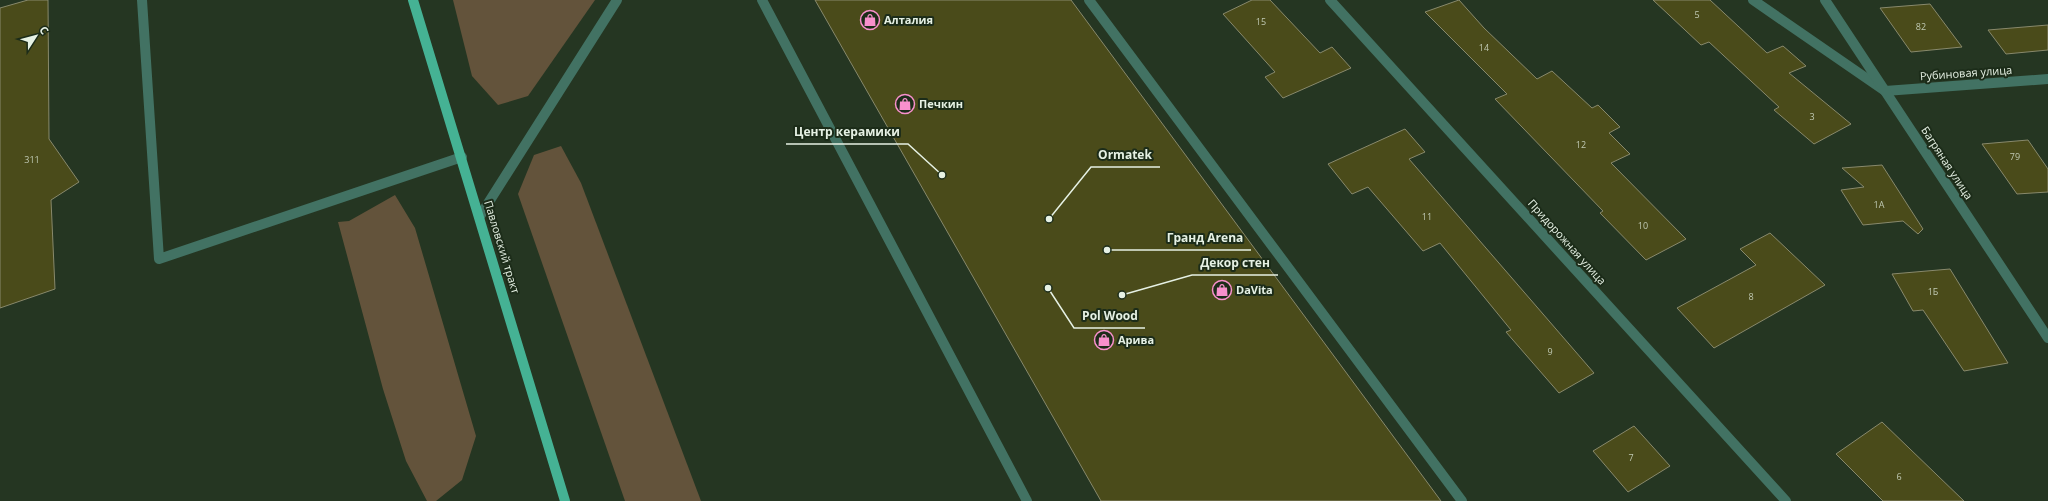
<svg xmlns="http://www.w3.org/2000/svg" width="2048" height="501" font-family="'Open Sans',sans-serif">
<rect width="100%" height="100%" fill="#253622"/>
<g fill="#63533b">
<path d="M453,0H595L528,96L498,105L472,76Z"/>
<path d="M561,146L581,183L701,501H625L518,194L534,155Z"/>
<path d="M395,195L415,228L476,436L462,480L436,501H427L406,461L383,389L338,222L349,221Z"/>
</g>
<g fill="#4a4b1a" stroke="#88896c">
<path d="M28,0H48L49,139L79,182L51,200L55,289L0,308V8Z"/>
<path d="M815,0H1071L1441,501H1101Z"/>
<path d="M1252,0H1270L1320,53L1332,47L1351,68L1283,98L1265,77L1275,72L1223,14Z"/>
<path d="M1459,0L1484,28L1537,79L1552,71L1592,108L1598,105L1620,127L1609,133L1630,154L1611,163L1686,239L1646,260L1600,213L1603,211L1495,99L1507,94L1425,12Z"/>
<path d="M1653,0H1710L1767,53L1783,46L1806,66L1789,73L1851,124L1814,144L1774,110L1779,107L1709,42L1701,45Z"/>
<path d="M1930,4L1962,47L1911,52L1880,8Z"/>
<path d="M2048,25V50L2006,54L1988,30Z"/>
<path d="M1405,129L1425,152L1409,159L1594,373L1559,393L1506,332L1511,330L1440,243L1423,251L1368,187L1352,194L1328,164Z"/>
<path d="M2028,140L2048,169V192L2017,194L1982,144Z"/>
<path d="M1882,165L1923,229L1918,234L1903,221L1863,225L1841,190L1864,187L1842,168Z"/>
<path d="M1770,233L1825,285L1714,348L1677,308L1756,265L1740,249Z"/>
<path d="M1950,269L2008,363L1964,371L1923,310L1913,311L1892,274Z"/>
<path d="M1882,422L1964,501H1883L1836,454Z"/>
<path d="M1634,426L1670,466L1628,492L1593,451Z"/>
</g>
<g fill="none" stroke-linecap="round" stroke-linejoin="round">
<g stroke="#427263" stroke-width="10">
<path d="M142,0L159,259L462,157"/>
<path d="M762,0L1027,501"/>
<path d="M1089,0L1462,501"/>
<path d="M480,216L617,0"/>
</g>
<g stroke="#427263" stroke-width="10">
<path d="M1330,0L1786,501"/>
<path d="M1753,0L1885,91L2048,79"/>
<path d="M1825,0L2048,338"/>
</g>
<path stroke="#45b294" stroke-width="10" d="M413,0L565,501"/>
</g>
<defs>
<g id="shop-ring" transform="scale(1)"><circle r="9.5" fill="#1c2c19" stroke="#f890cc" stroke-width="1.5"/><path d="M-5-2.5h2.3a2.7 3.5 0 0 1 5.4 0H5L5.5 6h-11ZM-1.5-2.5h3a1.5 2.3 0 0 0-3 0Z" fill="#f890cc"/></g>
</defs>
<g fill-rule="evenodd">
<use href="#shop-ring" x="870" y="20"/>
<use href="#shop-ring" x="905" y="104"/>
<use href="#shop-ring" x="1222" y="290"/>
<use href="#shop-ring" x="1104" y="340"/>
</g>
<g text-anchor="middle" stroke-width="4" stroke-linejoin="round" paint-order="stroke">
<g font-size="9" fill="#bfc8b2">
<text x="1697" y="18">5</text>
<text x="1261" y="25">15</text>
<text x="1921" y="30">82</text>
<text x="1484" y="51">14</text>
<text x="1812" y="120">3</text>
<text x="1581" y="148">12</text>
<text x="2015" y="160">79</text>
<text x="32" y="163">311</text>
<text x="1879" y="208">1А</text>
<text x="1427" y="220">11</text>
<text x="1643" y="229">10</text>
<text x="1933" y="295">1Б</text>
<text x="1751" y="300">8</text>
<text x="1550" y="355">9</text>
<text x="1631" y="461">7</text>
<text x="1899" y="480">6</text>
</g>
<g font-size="11" font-weight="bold" fill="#e6f1e4" stroke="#1c2c19" text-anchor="start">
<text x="884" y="24">Алталия</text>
<text x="919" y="108">Печкин</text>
<text x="1236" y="294">DaVita</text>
<text x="1118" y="344">Арива</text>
</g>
<g font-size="11" fill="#e6f1e4" stroke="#1c2c19">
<text transform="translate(1966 73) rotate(-4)" y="4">Рубиновая улица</text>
<text transform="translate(1947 163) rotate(57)" y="4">Багряная улица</text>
<text transform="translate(1567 242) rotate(48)" y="4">Придорожная улица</text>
<text transform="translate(502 247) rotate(73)" y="4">Павловский тракт</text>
</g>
</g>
<path fill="none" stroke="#e6f1e4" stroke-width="1.5" d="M942 175L908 144H786M1049 219L1091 167H1160M1107 250L1158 250H1251M1122 295L1192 275H1278M1048 288L1074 328H1145"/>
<g fill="#e6f1e4" stroke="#1c2c19" stroke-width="1.5">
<circle cx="942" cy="175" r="4"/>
<circle cx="1049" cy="219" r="4"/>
<circle cx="1107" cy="250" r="4"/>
<circle cx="1122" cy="295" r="4"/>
<circle cx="1048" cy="288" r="4"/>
</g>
<g font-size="12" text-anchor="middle" font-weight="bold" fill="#e6f1e4" stroke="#1c2c19" stroke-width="4" stroke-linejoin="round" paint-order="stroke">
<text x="847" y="136">Центр керамики</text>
<text x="1125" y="159">Ormatek</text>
<text x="1205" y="242">Гранд Arena</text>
<text x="1235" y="267">Декор стен</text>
<text x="1110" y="320">Pol Wood</text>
</g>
<g transform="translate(36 36) rotate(54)" stroke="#1c2c19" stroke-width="3" paint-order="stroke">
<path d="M0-3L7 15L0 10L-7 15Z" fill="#e6f1e4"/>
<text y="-6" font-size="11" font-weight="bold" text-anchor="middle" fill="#e6f1e4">С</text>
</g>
</svg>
